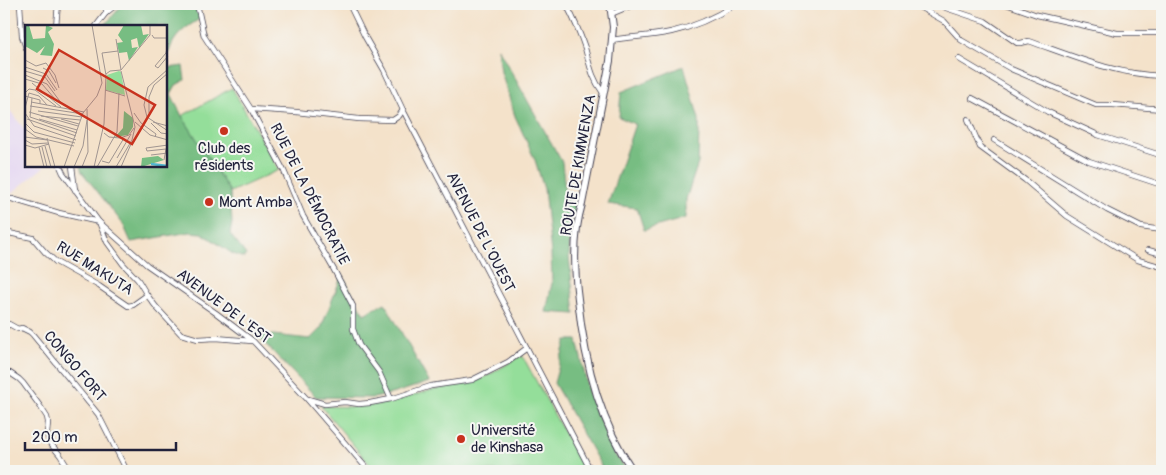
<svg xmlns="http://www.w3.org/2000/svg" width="1166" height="475" font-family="Pangolin,sans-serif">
<rect width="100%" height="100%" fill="#f6f6f2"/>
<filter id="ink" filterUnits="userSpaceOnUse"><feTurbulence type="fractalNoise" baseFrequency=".02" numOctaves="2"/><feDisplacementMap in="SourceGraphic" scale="10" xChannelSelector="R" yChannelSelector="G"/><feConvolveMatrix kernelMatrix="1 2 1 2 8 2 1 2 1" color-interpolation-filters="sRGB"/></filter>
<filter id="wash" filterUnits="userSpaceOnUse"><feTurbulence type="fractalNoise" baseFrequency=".0096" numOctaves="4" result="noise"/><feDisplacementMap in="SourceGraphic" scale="20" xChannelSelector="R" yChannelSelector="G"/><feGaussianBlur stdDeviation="1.12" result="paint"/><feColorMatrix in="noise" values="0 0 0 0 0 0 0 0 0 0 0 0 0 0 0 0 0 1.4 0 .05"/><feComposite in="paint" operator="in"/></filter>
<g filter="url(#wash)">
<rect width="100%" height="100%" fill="#f4e2ca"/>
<path fill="#e3d3f2" d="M4,103L26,131V166H45L8,196L4,195Z"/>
<g fill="#94de9a" stroke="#5b806a">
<path d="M232,88L279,170L230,192L182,116Z"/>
<path d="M522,355L585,471H375L321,406L357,407L387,403L432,390L471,383L489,375Z"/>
</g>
<g fill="#77bd82" stroke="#4c705e">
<path d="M123,4H197L200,19C186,27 174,35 169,52C167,56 169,63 169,68L183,66L185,80L176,85L171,94L182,116L230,192L232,223L230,234C235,242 241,247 246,255L244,258L233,254L202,233L190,232L131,242L123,224L82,172L80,166H166V26H104Z"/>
<path d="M498,48L562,162L566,199L577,204L571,224L569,256L575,314L546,312L552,283L551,253L544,189L535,160L515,116L501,72Z"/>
<path d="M684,66L699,119V129L698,163L686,199V218L644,230L637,208L608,204L635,124L619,117L621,92Z"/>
<path d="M342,275L364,314L385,303L429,382L395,393L374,398L316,397L255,333L310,339L321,328Z"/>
<path d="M566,340H577L589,394L615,455L628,471H604L554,383Z"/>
</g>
</g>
<g filter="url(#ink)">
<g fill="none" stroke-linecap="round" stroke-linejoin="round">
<g stroke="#423f50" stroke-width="6">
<g id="street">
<path d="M20,4L22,36L26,48"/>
<path d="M197,4L204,36L251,109L284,171L303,216L333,268L353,306V329L359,345L379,372L391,399"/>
<path d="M349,4L365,37L384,70L403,110L591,471"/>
<path d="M566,4C573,17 580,33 585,48C590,66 592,78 603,93"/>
<path d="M914,4L944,21L961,40L1011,69L1096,105H1113L1162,109"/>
<path d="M1006,4L1037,15L1117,33H1162"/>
<path d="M946,8L985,21L1017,43H1021L1029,41C1075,57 1113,74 1162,76"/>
<path d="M106,13V4"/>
<path d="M611,14L635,4"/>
<path d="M56,26L58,4"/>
<path d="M96,26L106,13L117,4"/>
<path d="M612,40C632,37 652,36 671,32C694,27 717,16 736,4"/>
<path d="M959,59L1048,112L1098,135L1157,154H1162"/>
<path d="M972,98L1089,161L1162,185"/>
<path d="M251,109L296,112L359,119L393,120L399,116L403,110"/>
<path d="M968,119L980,147L1025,180L1067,216L1138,260L1162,267"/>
<path d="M994,140L1107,210L1141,227L1162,230"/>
<path d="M60,166L63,173L99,222L147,265L216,313L253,341L307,399L369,471"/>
<path d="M72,166L75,190"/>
<path d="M4,199H12L59,213L99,222L107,242L123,264L138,280L147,295L157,308L181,334L198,339L216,338L252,341"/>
<path d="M4,232L33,238L45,252L56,262L99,286L128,306L133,305L147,295"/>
<path d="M1148,250L1162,254"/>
<path d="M4,326L6,327L9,324L18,329L22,328L30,332L33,335L98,414L127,471"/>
<path d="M10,373L19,379L23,383L40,406L47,417L48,422L47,434L50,443L60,455L70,471"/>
<path d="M308,399L325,404L345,402L359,404L370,403L391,399L431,386L472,380L508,362L527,348"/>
</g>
</g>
<g stroke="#423f50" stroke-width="8">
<path id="secondary" d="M610,4L613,27L610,61L582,204C573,234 574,268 578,299C584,359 598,420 633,471"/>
</g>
<use href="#street" stroke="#fff" stroke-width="4.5"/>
<use href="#secondary" stroke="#fff" stroke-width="6"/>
</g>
</g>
<g fill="#c8321e" stroke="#f6f6f2" stroke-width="2">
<circle cx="224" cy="131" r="5"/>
<circle cx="209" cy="202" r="5"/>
<circle cx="461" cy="439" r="5"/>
</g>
<g text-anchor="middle" stroke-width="4" stroke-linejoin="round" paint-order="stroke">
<g font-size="15" fill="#22223b" stroke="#f6f6f2" text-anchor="start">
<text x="224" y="153" text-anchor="middle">Club des<tspan x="224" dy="17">résidents</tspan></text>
<text x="219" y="207">Mont Amba</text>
<text x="471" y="435">Université<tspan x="471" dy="17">de Kinshasa</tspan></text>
</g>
<g font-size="15" fill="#22223b" stroke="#f6f6f2">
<text transform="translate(578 165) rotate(-80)" y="5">ROUTE DE KIMWENZA</text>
<text transform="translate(310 194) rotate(63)" y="5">RUE DE LA DÉMOCRATIE</text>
<text transform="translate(481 232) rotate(63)" y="5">AVENUE DE L'OUEST</text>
<text transform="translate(95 268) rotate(32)" y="5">RUE MAKUTA</text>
<text transform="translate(224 306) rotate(37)" y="5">AVENUE DE L'EST</text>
<text transform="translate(75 366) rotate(50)" y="5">CONGO FORT</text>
</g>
</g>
<g transform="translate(25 25)">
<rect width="142" height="142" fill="#f4e2ca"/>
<path d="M94,46L96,47L100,70L81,65L82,50Z" fill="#94de9a"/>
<path d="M0,0H4L8,14L20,13L21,0L28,3L23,7L29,19L27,31L15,30L20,21L12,28L0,21ZM99,0H116L118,10L124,9L114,23L112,13L106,15L107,23L113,22L104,36L102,27L94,28L92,18L98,17L93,10ZM99,86L108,93V102L103,110L90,112L98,103ZM133,131L139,135L116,142L117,133Z" fill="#77bd82"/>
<path fill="none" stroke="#50b7cf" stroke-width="2.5" d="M126,139L143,141"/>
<path fill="none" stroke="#a09591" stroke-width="1" d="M127,10L129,13H143M91,14L96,45M0,35L11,41L21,38L30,50L34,63M130,41L141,28L143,18M130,41L133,43L143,31M0,42L21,49L32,65M18,43L24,46L31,58M143,44L123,62L119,80L122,92L143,106M96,45L125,10V0M0,46L20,52L30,66M81,49L85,46L96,45M0,50L22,59L37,79M0,54L17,59L30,74M7,58L36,82M80,65L100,71M0,68L4,64L10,65L31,81M0,71L15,75V79M7,73L5,92L52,108M6,77L59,87M5,81L58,89M0,83L4,68L14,71L22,80M13,86L57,92M4,87L53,101M0,88L9,101L51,115M109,88L116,98L131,109L130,112M124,88V72L129,60L143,48M16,91L55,95M2,94L51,111M14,94L52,105M36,94L54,99M110,97L125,110L143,115M128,97L143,101M0,98L9,107L50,118M126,98L136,108L143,109M0,104L11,112L49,121M79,108L84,112L95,113L104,110L109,103M0,112L22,115M22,113L30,142M0,115L7,119L23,118M0,120L10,123L24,119M20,121L26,142M14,122L19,142M17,122L22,142M121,123L122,126L141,124L139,135M121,123L143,120M126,130L143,128M92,133L106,109M77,136L84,138L99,113M39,142L58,88L72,71L77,58L67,0M49,142L58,121L62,95M57,142L63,127L62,84M69,142L79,99L81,50L77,28L93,26M72,142L92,107L94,68M91,142L107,115L110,102L96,46M96,142L106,119"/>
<path fill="#c8321e" fill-opacity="0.15" stroke="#c8321e" stroke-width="2.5" d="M34,25L130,80L107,119L12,64Z"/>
<rect width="142" height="142" fill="none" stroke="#22223b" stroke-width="2.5"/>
</g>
<rect width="1166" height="475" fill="none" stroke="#f6f6f2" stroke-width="20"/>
<path d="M25 442v8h151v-8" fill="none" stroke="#22223b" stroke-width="2.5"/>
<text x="32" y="442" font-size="15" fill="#22223b" stroke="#f6f6f2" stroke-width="4" paint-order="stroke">200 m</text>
</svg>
